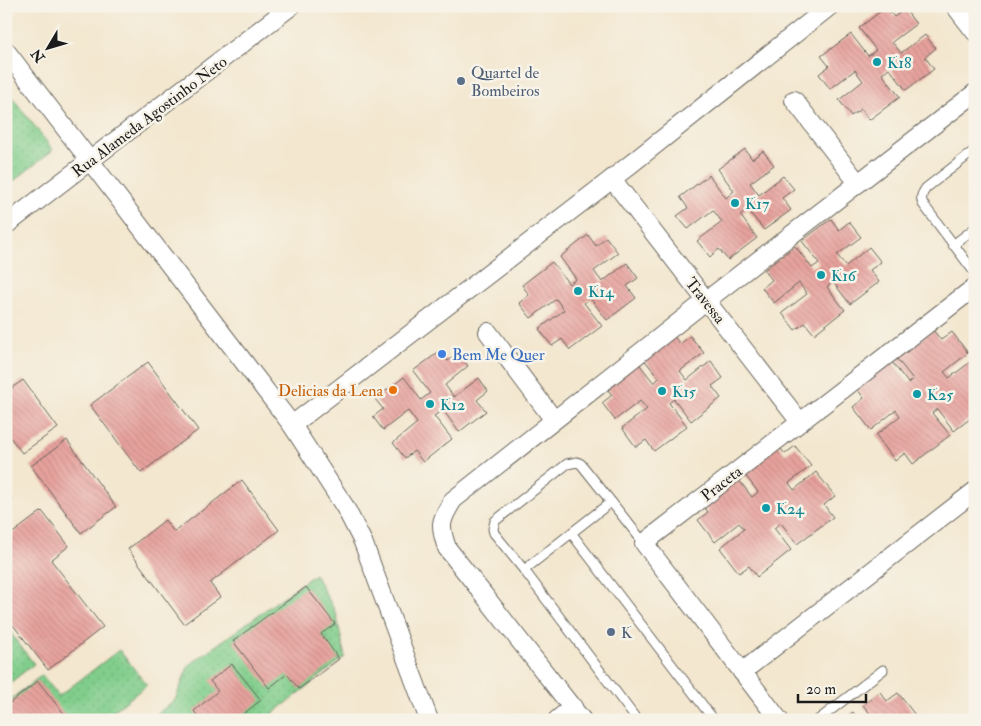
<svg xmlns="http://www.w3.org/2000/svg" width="981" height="726" font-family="'IM FELL Double Pica',serif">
<defs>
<pattern id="green-dots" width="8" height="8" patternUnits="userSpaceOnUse" patternTransform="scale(1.25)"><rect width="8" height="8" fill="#81ce8c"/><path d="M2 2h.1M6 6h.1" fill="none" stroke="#6fb078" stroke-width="1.8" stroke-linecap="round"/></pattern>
<pattern id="building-back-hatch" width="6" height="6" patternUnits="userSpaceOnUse" patternTransform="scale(1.25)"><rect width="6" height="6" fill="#e7a29d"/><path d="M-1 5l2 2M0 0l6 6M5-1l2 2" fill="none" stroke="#c68b87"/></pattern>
</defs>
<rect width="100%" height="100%" fill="#f7f3e8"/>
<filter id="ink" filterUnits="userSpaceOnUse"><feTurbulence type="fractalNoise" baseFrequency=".02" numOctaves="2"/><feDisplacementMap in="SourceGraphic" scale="10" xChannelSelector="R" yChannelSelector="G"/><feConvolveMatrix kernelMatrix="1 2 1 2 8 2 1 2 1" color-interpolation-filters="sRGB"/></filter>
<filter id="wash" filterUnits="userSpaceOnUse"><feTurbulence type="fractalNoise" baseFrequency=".0096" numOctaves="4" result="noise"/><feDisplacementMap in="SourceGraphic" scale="20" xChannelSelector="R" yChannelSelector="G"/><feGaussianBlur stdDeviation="1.12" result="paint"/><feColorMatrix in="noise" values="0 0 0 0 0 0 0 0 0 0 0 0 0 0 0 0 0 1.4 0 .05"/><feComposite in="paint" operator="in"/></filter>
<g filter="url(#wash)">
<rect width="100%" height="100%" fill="#f3e7cf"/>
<g fill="url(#green-dots)" stroke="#4e7554">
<path d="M6,89L53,150L6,187Z"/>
<path d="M315,574L336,613L345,657L265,720H149L175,700L189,665Z"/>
<path d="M6,627L34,664L6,686Z"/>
<path d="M119,650L147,685L102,720H6V703L42,675L59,696Z"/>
</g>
<g id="blocks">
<g fill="url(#building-back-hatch)">
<path d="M886,7L894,17L905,9L916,24L892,42L901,53L925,35L936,48L925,57L934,69L906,90L889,68L882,74L900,97L869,120L861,109L851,116L839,100L863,81L855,70L830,89L819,74L829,66L821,56L851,34L868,56L876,50L859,28Z"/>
<path d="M745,149L752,159L763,151L774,165L750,183L759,195L783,176L794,189L782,198L791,210L764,230L747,209L740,215L757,238L728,260L719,249L710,257L697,241L722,222L713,210L688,229L677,216L688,208L680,197L709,175L726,198L734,191L718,169Z"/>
<path d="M831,219L839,230L849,222L861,237L837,255L846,266L869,247L881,262L870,270L879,282L850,304L833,282L827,287L845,310L814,334L805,323L795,330L782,313L807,294L799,283L774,303L762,288L772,280L764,270L795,246L812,268L819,263L802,241Z"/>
<path d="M588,235L596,246L606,237L618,253L594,271L602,282L627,263L638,278L627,286L636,298L607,320L590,298L584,303L602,326L570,350L562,339L552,346L539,329L564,310L556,299L531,318L519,303L529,295L522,285L552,262L569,284L576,279L560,257Z"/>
<path d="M933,330L941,340L952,332L968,353L944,372L949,378L973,360L975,361V415L954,431L937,409L932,413L950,435L913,464L905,453L895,461L876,435L900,416L896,410L871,430L853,407L864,398L857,389L892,362L908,383L913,379L896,358Z"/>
<path d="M672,334L680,344L690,336L704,353L680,371L687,380L711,361L723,378L712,386L721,398L691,421L674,399L669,403L687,426L654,451L646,440L636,447L622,428L647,409L640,401L615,420L602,403L612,395L604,385L636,360L654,383L659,378L642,357Z"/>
<path d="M440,351L448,361L458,353L468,366L445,385L454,397L479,378L488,391L477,400L486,411L459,432L443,410L434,416L452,439L423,462L414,451L405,458L393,443L417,423L408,411L383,430L373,417L383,409L375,399L404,377L421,400L430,393L413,371Z"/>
<path d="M148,362L198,430L141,473L90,405Z"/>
<path d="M23,380L58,428L22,453L6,432V392Z"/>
<path d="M67,440L116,507L81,533L31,466Z"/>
<path d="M777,444L785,454L795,446L811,466L789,483L794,490L816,472L835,496L824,505L833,517L797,544L781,523L774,528L791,550L757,577L749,566L739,573L720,548L744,529L739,523L715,542L698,520L708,512L700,502L735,475L752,497L758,492L742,471Z"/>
<path d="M242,480L279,530L210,583L220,597L184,624L128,549L165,520L174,532Z"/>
<path d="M6,492L13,501L6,506Z"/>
<path d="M42,511L69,546L51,560L103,627L48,670L6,616V538Z"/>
<path d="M306,587L335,624L321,634L339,659L299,689L287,674L269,688L233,641Z"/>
<path d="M232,664L261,700L242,715L247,720H201L194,711L218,691L210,681Z"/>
<path d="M38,681L69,720H6V706Z"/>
<path d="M880,692L887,701L898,693L919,720H875L863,705Z"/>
<path d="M853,712L859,720H843Z"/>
</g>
</g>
</g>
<g filter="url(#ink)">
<use href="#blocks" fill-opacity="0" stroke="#67635b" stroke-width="1"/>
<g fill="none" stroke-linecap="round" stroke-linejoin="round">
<g stroke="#67635b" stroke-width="11">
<g id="lane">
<path d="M975,150L926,188C922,194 920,197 923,204L975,273"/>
<path d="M953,245L975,228"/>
<path d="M572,534L714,720"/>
<path d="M524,570L611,502"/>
<path d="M637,720L524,570L494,533L493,529L495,521L567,464L577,462L581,464L644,543"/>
<path d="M818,720L883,670"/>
</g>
</g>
<g stroke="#67635b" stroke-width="20">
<g id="street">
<path d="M955,6L975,32"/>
<path d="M6,51L292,425L345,507L363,542L429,720"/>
<path d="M794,100L858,183"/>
<path d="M612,179L800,422"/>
<path d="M6,225L291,6"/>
<path d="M488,332L554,420"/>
<path d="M292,425L612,179L830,6"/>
<path d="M742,672L975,491"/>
<path d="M557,720L573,707"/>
<path d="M582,720L447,548C439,525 440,521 453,500L707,300L975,93"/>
<path d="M779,720L644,543L975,287"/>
</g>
</g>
<use href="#lane" stroke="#fff" stroke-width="9"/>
<use href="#street" stroke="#fff" stroke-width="18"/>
</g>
</g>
<g fill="#0f9aa8" stroke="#f7f3e8" stroke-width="2">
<circle cx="877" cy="62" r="5"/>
<circle cx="735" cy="203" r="5"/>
<circle cx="821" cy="275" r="5"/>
<circle cx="578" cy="291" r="5"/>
<circle cx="662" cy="391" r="5"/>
<circle cx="917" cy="394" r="5"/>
<circle cx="430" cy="404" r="5"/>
<circle cx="766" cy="508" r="5"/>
</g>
<g fill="#5c6f8a" stroke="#f7f3e8" stroke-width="2">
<circle cx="461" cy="81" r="5"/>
<circle cx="611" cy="632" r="5"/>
</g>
<circle fill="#3f7fe0" stroke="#f7f3e8" stroke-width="2" cx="442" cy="354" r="5"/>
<circle fill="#e8710a" stroke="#f7f3e8" stroke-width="2" cx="393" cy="390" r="5"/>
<g text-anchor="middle" stroke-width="5" stroke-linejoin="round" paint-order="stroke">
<g font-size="16" fill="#0d838f" stroke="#f7f3e8" text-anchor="start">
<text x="887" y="68">K18</text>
<text x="745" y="209">K17</text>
<text x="831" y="281">K16</text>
<text x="588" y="297">K14</text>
<text x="672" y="397">K15</text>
<text x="927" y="400">K25</text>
<text x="440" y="410">K12</text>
<text x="776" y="514">K24</text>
</g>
<g font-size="16" fill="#4e5e75" stroke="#f7f3e8" text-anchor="start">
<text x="471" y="78">Quartel de<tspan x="471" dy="18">Bombeiros</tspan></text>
<text x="621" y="638">K</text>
</g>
<g font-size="16" fill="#1c1c1c" stroke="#f7f3e8">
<text transform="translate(149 116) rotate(-37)" y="6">Rua Alameda Agostinho Neto</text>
<text transform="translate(706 300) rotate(52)" y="6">Travessa</text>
<text transform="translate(721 483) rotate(-38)" y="6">Praceta</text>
</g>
<g font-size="16" fill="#366cbe" stroke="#f7f3e8" text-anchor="start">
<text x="452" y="360">Bem Me Quer</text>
</g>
<g font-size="16" fill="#c56008" stroke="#f7f3e8" text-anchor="end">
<text x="383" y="396">Delicias da Lena</text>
</g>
</g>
<rect width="981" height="726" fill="none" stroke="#f7f3e8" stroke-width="25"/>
<g transform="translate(48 48) rotate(232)" stroke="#f7f3e8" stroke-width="4" paint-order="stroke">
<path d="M0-4L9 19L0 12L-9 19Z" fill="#1c1c1c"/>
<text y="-8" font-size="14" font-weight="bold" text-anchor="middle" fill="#1c1c1c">N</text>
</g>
<path d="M798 694v8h68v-8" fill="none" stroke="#1c1c1c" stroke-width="2.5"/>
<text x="806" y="694" font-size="15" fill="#1c1c1c" stroke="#f7f3e8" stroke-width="4" paint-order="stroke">20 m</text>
</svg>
